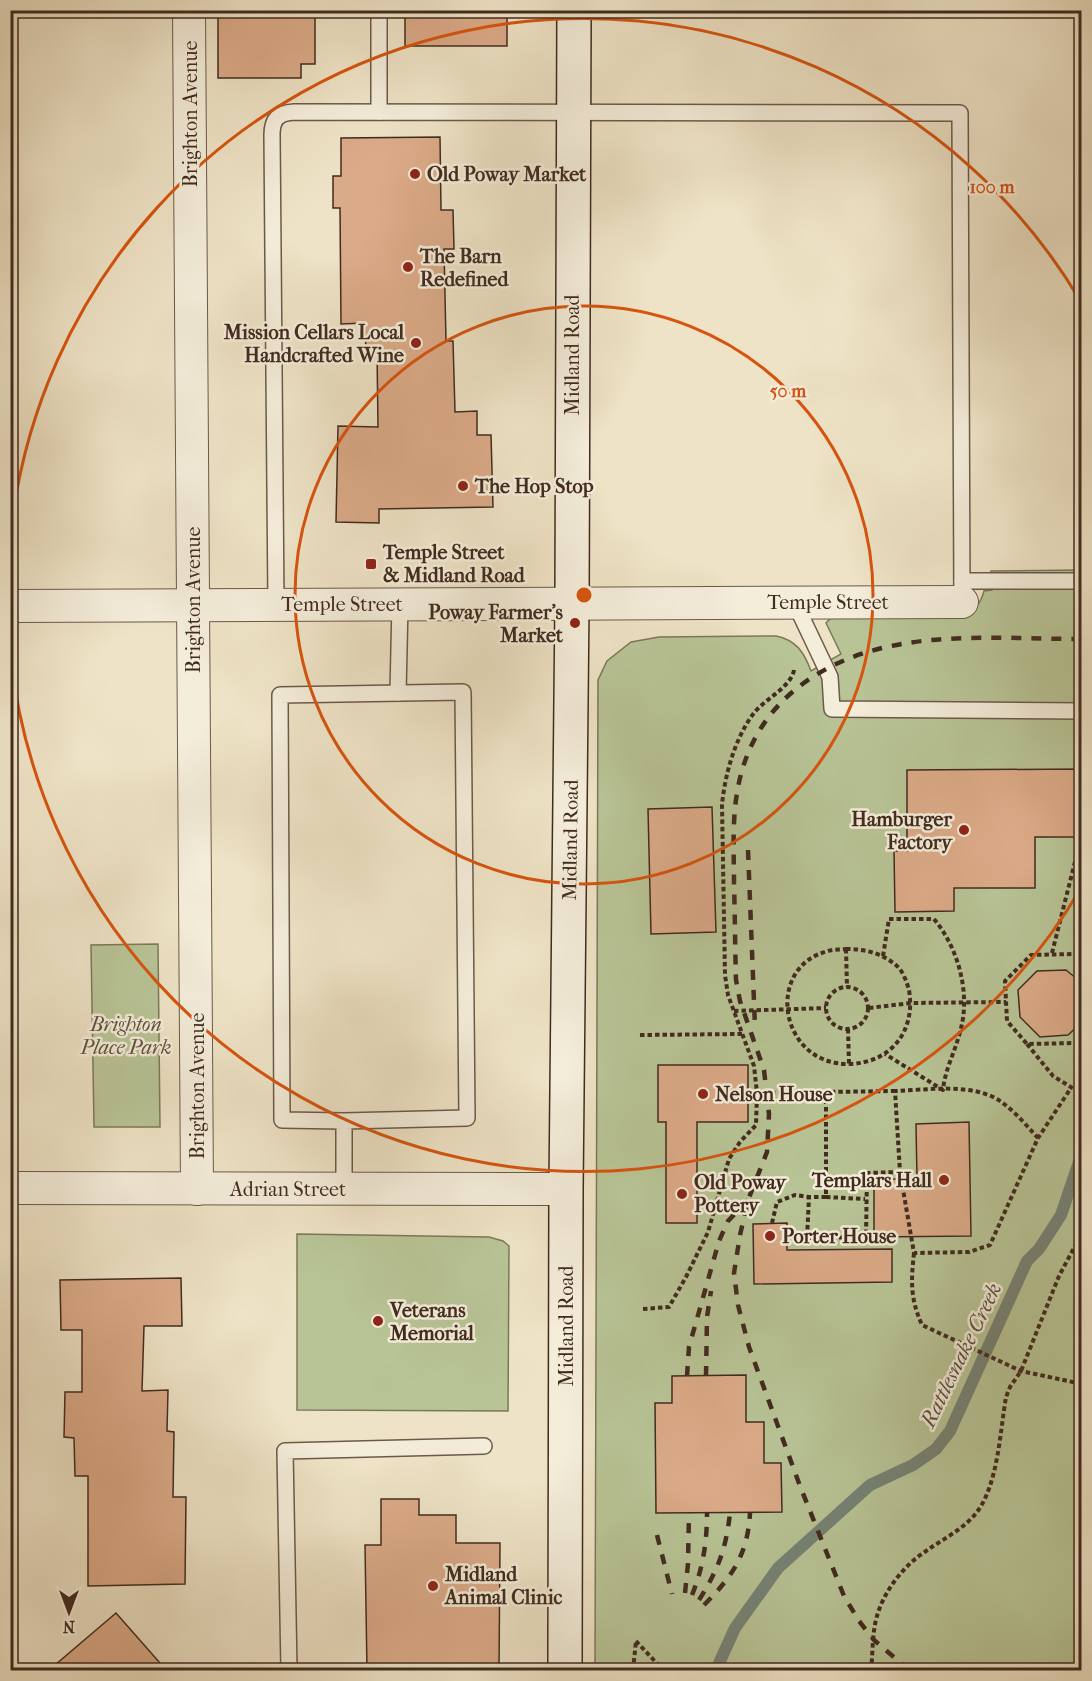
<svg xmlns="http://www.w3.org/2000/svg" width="1092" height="1681" font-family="'IM FELL French Canon',serif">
<rect width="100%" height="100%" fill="#eee3c6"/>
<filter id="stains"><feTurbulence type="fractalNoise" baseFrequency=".00333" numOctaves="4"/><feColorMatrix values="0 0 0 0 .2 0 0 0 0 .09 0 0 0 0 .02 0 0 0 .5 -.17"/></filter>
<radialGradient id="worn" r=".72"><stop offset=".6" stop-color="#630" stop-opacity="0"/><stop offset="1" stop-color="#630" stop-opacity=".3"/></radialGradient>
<g fill="#b8c496" stroke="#7c785a" stroke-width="1.5">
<path d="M1081,570V1670H595L598,680L607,661L631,642L659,637L776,636C796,640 804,652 811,671L841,654L826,623L832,617L967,613C977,608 981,602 984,591L992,590L991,571Z"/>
<path d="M158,944L160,1127H94L91,945Z"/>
<path d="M297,1234L489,1237L503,1241L509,1246L508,1411L297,1410Z"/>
</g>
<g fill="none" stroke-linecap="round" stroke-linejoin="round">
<path stroke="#768376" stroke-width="12" d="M716,1670L735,1628L778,1568L870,1485L913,1465L936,1449L950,1431L1027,1261L1039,1249L1061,1215L1082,1153"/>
</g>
<g fill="#dbaa88" stroke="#412b1f" stroke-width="1.5">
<path d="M218,10H315V64H301V78H218Z"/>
<rect x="405" y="10" width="102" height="36"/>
<path d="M440,137L441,210H453L454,249H444L446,341H453L455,412L477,411V435H491L493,507L379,509V523L336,522L338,426L378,427L377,352L366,353L365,323L341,324L340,208H333V176H341V138Z"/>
<path d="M1082,769V837H1035V888H954V911L895,912L894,851H907V770Z"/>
<path d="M712,807L716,932L651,934L648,809Z"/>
<path d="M1066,970L1082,983V1022L1068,1035L1040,1037L1020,1017L1018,990L1037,971Z"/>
<path d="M658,1065H748V1122H697V1223H666V1122H658Z"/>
<path d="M969,1122L971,1236L874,1237V1179H917L916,1124Z"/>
<path d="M787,1223V1250L892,1249V1282L754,1284L753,1224Z"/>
<path d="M181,1278L182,1326H144L142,1391L168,1390L167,1431L174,1432L173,1497H186L185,1584L88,1586V1476H75L74,1438L64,1437L65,1392H82V1330H61L60,1280Z"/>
<path d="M746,1375V1422H764V1463H781L782,1512L656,1513L655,1403H672V1376Z"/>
<path d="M381,1499H419V1515H456V1543H500L499,1671H367L365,1545H381Z"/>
<path d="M116,1613L167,1671H48Z"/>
</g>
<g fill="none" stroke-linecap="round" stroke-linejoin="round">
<g stroke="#6c5949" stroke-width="18">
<g id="service">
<path d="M379,10V112"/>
<path d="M962,581H1082"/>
<path d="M795,603L830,677L832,709L1082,711"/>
<path d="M276,605L272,135C272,119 278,113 294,112L960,113L962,602"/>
<path d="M398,693L400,604"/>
<path d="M344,1121L467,1118L463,692L280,695L282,1120L344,1121V1189"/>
<path d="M289,1670L285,1451L484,1446"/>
</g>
</g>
<g stroke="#6c5949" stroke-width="34">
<g id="minor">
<path d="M189,10L197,1189"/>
<path d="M10,606L962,602"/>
<path d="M10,1188L566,1189"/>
</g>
</g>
<g stroke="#412b1f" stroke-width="36">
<path id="secondary" d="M565,1670L566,1189L572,603L574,10"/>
</g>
<g stroke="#412b1f" stroke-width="4" stroke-dasharray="4.5 3" stroke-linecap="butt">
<path d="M794,670C791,687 765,699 754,713C735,738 725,774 722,805L725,975L728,995L754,1066L757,1093L895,1091"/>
<path d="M846,949C865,949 882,953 897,966C903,971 907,983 909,990C916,1031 891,1063 849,1064C779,1065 764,967 828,951C833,949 840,950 846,949Z"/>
<path d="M846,949L847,987"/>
<path d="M1052,953L1079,846"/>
<path d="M883,956L889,919H934C959,949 971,995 960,1032C955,1052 945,1069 943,1090L885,1054"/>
<path d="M1082,963L1075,954L1031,955L1005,981L1007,1021L1027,1044L1076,1043L1082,1035"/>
<circle cx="847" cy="1008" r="21"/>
<path d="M869,1008L911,1003L1006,1002"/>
<path d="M734,1011L826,1008"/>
<path d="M848,1029L849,1064"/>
<path d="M640,1035L742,1034"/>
<path d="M1027,1044L1053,1076L1082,1094"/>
<path d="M826,1092V1197H809L807,1238L866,1237L867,1173L900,1172"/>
<path d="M1038,1138C1026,1125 1013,1109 997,1099C968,1083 927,1090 895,1091L900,1172L914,1253L969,1252L990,1245L1038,1138L1071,1088"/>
<path d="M826,1197L865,1199"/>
<path d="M772,1223L777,1202L795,1195L809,1197"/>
<path d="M914,1253C911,1281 910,1298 922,1325L1021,1371L1082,1384"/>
<path d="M643,1309L669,1307L686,1277L708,1232L729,1159L740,1142L756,1125L757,1093"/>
<path d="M636,1641L663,1670"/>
<path d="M633,1670L636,1641"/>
<path d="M871,1670C873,1653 872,1633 877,1616C884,1591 904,1565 926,1551C943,1539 964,1529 977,1512C998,1484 1000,1432 1006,1397L1010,1387L1021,1371L1059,1276L1082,1233"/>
</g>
<use href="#service" stroke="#f4edda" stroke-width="15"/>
<use href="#minor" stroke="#f4edda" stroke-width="32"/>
<use href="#secondary" stroke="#f4edda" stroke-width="33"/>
<g stroke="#412b1f" stroke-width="4.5" stroke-dasharray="10 10" stroke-linecap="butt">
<path d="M748,850L755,1027"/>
<path d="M687,1376L689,1347L719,1241L728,1221L748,1200"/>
<path d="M706,1376L707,1317L711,1291"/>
<path d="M657,1535L672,1594"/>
<path d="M685,1593L688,1564L689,1513"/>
<path d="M692,1595C703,1568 707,1542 707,1513"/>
<path d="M699,1600C718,1570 726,1549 730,1513"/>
<path d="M704,1605C732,1577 748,1554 750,1513"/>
<path d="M909,1670L874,1640L859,1621L844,1596L800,1486L749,1347L738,1305L734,1273L740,1235L748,1200L767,1152L769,1114L764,1070L740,1001L736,980C735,948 735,916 734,884C734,854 732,823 737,793C743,755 760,721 789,695C869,624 983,639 1082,639"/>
</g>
</g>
<g fill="none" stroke="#d7540e" stroke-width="3">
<circle cx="584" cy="595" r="289"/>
<path d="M1081 888A577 577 0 0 1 11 660M11 530A577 577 0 0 1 1081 302"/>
</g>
<g fill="#8f2418" stroke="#f4edda" stroke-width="2">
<circle cx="415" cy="174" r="6"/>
<circle cx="408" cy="267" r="6"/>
<circle cx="416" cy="343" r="6"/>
<circle cx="463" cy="486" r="6"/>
<rect x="365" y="558" width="12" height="12" rx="3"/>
<circle cx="575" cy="623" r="6"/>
<circle cx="964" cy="830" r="6"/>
<circle cx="703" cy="1094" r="6"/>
<circle cx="944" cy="1180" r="6"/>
<circle cx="682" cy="1194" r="6"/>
<circle cx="770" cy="1236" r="6"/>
<circle cx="378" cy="1321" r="6"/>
<circle cx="433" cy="1586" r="6"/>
</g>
<g text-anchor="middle" stroke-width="5" stroke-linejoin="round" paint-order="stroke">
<g font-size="20" fill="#412b1f" stroke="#f4edda">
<text transform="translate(190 114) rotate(-90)" y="7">Brighton Avenue</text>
<text transform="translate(572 355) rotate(-90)" y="7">Midland Road</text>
<text transform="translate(193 600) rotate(-90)" y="7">Brighton Avenue</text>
<text x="828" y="609">Temple Street</text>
<text x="342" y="611">Temple Street</text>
<text transform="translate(570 840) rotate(-89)" y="7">Midland Road</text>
<text transform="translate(197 1086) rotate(-90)" y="7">Brighton Avenue</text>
<text x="288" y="1196">Adrian Street</text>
<text transform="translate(566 1326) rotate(-90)" y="7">Midland Road</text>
</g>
<g font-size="20" font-weight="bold" fill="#412b1f" stroke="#f4edda" text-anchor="start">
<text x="427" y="181">Old Poway Market</text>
<text x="420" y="263">The Barn<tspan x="420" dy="23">Redefined</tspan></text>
<text x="404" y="339" text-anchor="end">Mission Cellars Local<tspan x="404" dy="23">Handcrafted Wine</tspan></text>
<text x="475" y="493">The Hop Stop</text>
<text x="383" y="559">Temple Street<tspan x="383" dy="23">&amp; Midland Road</tspan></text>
<text x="563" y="619" text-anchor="end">Poway Farmer's<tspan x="563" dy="23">Market</tspan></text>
<text x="952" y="826" text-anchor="end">Hamburger<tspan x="952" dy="23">Factory</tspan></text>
<text x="715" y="1101">Nelson House</text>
<text x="932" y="1187" text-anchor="end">Templars Hall</text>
<text x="694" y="1189">Old Poway<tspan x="694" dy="23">Pottery</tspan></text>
<text x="782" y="1243">Porter House</text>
<text x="390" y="1317">Veterans<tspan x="390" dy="23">Memorial</tspan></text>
<text x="445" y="1581">Midland<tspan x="445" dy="23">Animal Clinic</tspan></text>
</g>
<g font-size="20" font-style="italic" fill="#5f513d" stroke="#f4edda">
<text x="126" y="1031">Brighton<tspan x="126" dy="23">Place Park</tspan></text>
</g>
<g font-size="21" font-style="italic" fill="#575043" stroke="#f4edda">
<text transform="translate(961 1355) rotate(-64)" y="7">Rattlesnake Creek</text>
</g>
</g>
<circle cx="584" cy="595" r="9" fill="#d7540e" stroke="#f4edda" stroke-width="3"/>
<g font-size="18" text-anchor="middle" font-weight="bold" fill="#d7540e" stroke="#f4edda" stroke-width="5" stroke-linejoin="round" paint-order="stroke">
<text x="992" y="193">100 m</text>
<text x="788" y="397">50 m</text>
</g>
<rect width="1092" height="1681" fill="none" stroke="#eee3c6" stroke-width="36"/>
<rect x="12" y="12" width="1068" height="1657" fill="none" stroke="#412b1f" stroke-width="3"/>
<rect x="18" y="18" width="1056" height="1645" fill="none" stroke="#412b1f" stroke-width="1.5"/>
<g transform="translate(69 1612) rotate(180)" stroke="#f4edda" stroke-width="4.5" paint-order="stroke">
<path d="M0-4.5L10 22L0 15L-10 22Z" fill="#412b1f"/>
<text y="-9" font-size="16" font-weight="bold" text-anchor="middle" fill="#412b1f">N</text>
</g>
<rect width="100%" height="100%" filter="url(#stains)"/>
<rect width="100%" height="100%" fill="url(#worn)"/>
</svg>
